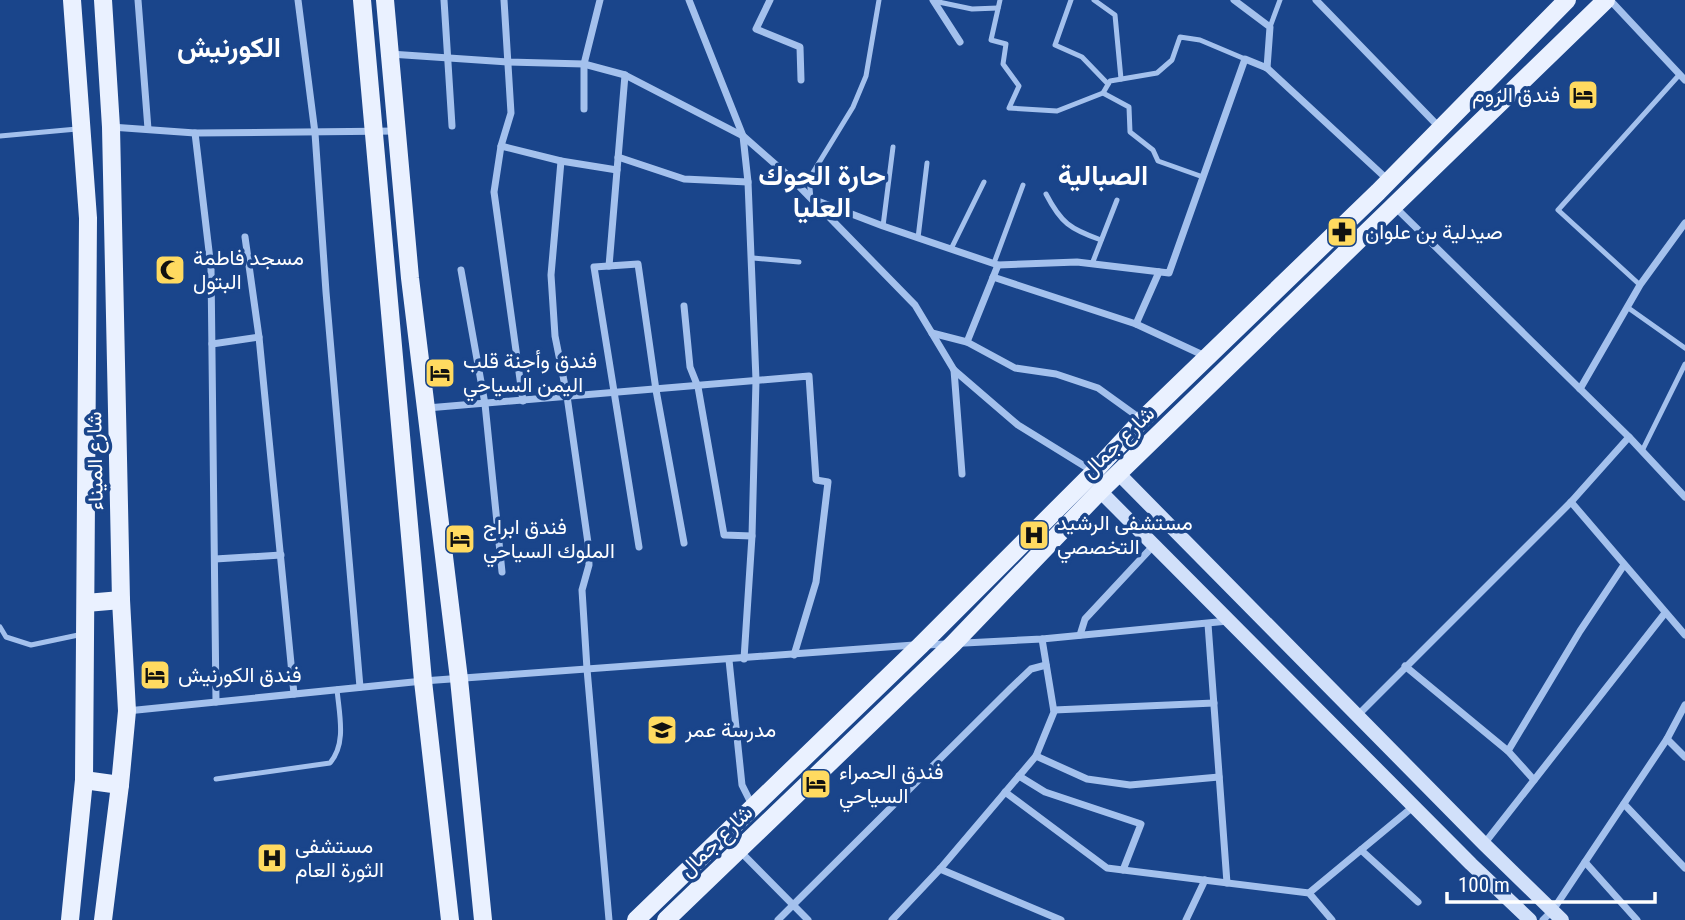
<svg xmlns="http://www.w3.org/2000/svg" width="1685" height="920" font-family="'Roboto Condensed',Vazirmatn,sans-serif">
<rect width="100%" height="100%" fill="#1a458b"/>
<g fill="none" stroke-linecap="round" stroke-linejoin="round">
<g stroke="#a4c1ed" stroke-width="5">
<path d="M1000,0L991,40L1006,44L1003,64L1019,86L1009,108L1057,111L1103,93L1129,107L1130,132L1153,150L1158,161L1203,177"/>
<path d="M1071,0L1055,45L1082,57L1108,84"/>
<path d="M1094,0L1115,15L1121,79"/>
<path d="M934,1L972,9L998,8"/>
<path d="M1270,27L1280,0"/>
<path d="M1103,93L1110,81L1157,73L1172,60L1180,37L1200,40L1245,59"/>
<path d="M0,136L77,129"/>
<path d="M1046,194C1061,223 1070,229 1101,240"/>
<path d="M811,198L809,179L853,107L866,76L879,0"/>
<path d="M883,226L893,147"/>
<path d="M918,238L927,163"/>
<path d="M951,249L984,182"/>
<path d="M753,258L799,262"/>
<path d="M994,263L1023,185"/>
<path d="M1092,264L1117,200"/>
<path d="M1640,285L1558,210L1680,74"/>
<path d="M1627,307L1685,348"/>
<path d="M1642,451L1685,364"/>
<path d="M0,627L6,637L31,645L83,634"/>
<path d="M216,779L330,763C347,743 339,714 337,689"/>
</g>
<g stroke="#a4c1ed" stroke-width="7">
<path d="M138,0L148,129"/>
<path d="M298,0L315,133L326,292L360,687"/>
<path d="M444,0L452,126"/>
<path d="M504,0L511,113L501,146L494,192L523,401"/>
<path d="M689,0L743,136L748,182L756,380L752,536L744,659"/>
<path d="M770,0L756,29L800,47L801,80"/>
<path d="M933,0L960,42"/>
<path d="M1234,0L1270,27L1267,68"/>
<path d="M1316,0L1440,128"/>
<path d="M1610,0L1685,80"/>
<path d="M390,54L508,62L584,64L625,75L743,136L792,179L915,305L954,370L962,474"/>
<path d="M584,109V64L600,0"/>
<path d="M111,127L195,133L397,131"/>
<path d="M195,133L211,268L216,702"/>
<path d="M501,146L561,161L617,170"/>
<path d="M618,157L684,179L748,182"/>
<path d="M561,161L551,275L555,336L567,396L588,543L589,565L582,590L587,669L609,920"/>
<path d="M815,200L883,226L998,265L1077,262L1169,273L1245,59L1267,68L1388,180"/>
<path d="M1394,206L1629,437L1685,497"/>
<path d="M245,237L259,337L294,694"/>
<path d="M609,266L625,75"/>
<path d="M461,270L485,404L502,572"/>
<path d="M993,277L1136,324L1205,356"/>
<path d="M684,306L690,367L698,387L724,535L752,536"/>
<path d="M1136,324L1159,272"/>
<path d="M932,333L967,342L1015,368L1056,374L1098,388L1141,419"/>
<path d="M967,342L998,265"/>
<path d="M212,344L259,337"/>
<path d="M954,370L1018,425L1094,472"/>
<path d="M1580,389L1640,285L1685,223"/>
<path d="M427,408L809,376L816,480L828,482L816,582L794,655"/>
<path d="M1571,502L1685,635"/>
<path d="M639,547L594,267L638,264L656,390L684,543"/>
<path d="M215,559L281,555"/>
<path d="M1208,624L1227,883"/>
<path d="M1080,635L1085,619L1154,545"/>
<path d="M926,645L1042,639L1228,621"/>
<path d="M729,660L742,785L753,807"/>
<path d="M1405,666L1508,751L1534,780"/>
<path d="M1054,710L1214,703"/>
<path d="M127,711L423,681L914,645"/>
<path d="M1358,715L1571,502L1629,437"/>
<path d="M1667,739L1685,757"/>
<path d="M1508,751L1580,631L1624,565"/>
<path d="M1036,756L1087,779L1130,785L1219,777"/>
<path d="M1019,776L1045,792L1141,824L1123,870"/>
<path d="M1005,792L1107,868L1309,893L1332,920"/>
<path d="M1624,804L1685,868"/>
<path d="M725,836L808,920"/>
<path d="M1484,844L1665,613"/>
<path d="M1361,850L1418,902"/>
<path d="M1585,862L1637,920"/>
<path d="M940,869L1061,920"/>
<path d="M1309,893L1414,806"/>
<path d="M778,920L1011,688L1031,669L1046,665"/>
<path d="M892,920L940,869L1036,756L1054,712L1042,639"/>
<path d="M1186,920L1205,880"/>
<path d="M1543,920L1553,910L1667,739L1685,705"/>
</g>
<g stroke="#d1e0fa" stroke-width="14">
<path d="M1118,473L1484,844L1562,920"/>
<path d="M1100,491L1471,864L1530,920"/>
</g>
<g stroke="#eaf1ff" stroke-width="18">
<path d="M362,0L423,681L450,920"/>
<path d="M385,0L410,278L459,679L483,920"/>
<path d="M86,603L121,600"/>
<path d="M84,780L120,785"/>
<path d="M70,920L84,780L88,218L72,0"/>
<path d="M103,920L120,785L127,711L121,600L111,127L103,0"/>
<path d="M636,920L921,645L1094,472L1142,420L1378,192L1567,0"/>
<path d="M666,920L953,644L1100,491L1606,0"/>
</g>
</g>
<defs>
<g id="hotel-square" transform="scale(1.575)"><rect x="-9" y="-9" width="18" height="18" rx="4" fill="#ffda60" stroke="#1a458b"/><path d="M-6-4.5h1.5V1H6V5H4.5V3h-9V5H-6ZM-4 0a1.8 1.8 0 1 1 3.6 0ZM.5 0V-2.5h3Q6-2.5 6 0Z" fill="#111"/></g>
<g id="pharmacy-square" transform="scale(1.575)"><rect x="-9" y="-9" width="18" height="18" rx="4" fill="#ffda60" stroke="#1a458b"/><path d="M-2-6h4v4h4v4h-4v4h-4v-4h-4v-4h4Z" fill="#111"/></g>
<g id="mosque-square" transform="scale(1.575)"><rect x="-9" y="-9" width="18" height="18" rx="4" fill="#ffda60" stroke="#1a458b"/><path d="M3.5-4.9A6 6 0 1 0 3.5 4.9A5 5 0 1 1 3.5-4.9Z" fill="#111"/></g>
<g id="hospital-square" transform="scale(1.575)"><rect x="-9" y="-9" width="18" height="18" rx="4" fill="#ffda60" stroke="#1a458b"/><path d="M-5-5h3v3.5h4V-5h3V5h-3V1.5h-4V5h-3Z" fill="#111"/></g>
<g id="school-square" transform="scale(1.575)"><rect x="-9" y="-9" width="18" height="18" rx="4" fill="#ffda60" stroke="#1a458b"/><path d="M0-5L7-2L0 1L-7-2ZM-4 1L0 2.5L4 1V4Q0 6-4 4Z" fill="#111"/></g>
</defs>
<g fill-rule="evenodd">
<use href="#hotel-square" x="1583" y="95"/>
<use href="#pharmacy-square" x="1342" y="232"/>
<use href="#mosque-square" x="170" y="270"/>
<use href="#hotel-square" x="440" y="373"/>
<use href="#hospital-square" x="1034" y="535"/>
<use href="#hotel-square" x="460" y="539"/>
<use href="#hotel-square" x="155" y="675"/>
<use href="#school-square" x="662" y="730"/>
<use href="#hotel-square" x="816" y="784"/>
<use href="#hospital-square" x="272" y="858"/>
</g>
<g text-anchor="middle" stroke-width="7" stroke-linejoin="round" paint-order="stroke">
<g font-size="21" fill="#fff" stroke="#1a458b" text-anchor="start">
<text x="1560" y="102" text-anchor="end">فندق الروم</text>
<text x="1365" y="239">صيدلية بن علوان</text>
<text x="193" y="265">مسجد فاطمة<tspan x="193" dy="24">البتول</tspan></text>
<text x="463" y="368">فندق وأجنة قلب<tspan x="463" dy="24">اليمن السياحي</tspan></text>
<text x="1057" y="530">مستشفى الرشيد<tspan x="1057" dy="24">التخصصي</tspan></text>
<text x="483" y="534">فندق ابراج<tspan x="483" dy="24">الملوك السياحي</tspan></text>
<text x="178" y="682">فندق الكورنيش</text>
<text x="685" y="737">مدرسة عمر</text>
<text x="839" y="779">فندق الحمراء<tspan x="839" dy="24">السياحي</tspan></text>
<text x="295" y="853">مستشفى<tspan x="295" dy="24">الثورة العام</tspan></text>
</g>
<g font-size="21" fill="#fff" stroke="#1a458b">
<text transform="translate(1118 442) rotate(-44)" y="7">شارع جمال</text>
<text transform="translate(95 461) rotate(-91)" y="7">شارع الميناء</text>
<text transform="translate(716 841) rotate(-44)" y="7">شارع جمال</text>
</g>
<g font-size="28" font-weight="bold" fill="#fff" stroke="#1a458b">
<text x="229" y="57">الكورنيش</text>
<text x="822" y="185">حارة الحوك<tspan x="822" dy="32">العليا</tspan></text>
<text x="1103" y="185">الصبالية</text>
</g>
</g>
<path d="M1447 892v10h208v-10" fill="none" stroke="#ffffff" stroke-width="3.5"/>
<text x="1458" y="892" font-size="21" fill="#ffffff" stroke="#1a458b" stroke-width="5" paint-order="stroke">100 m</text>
</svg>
